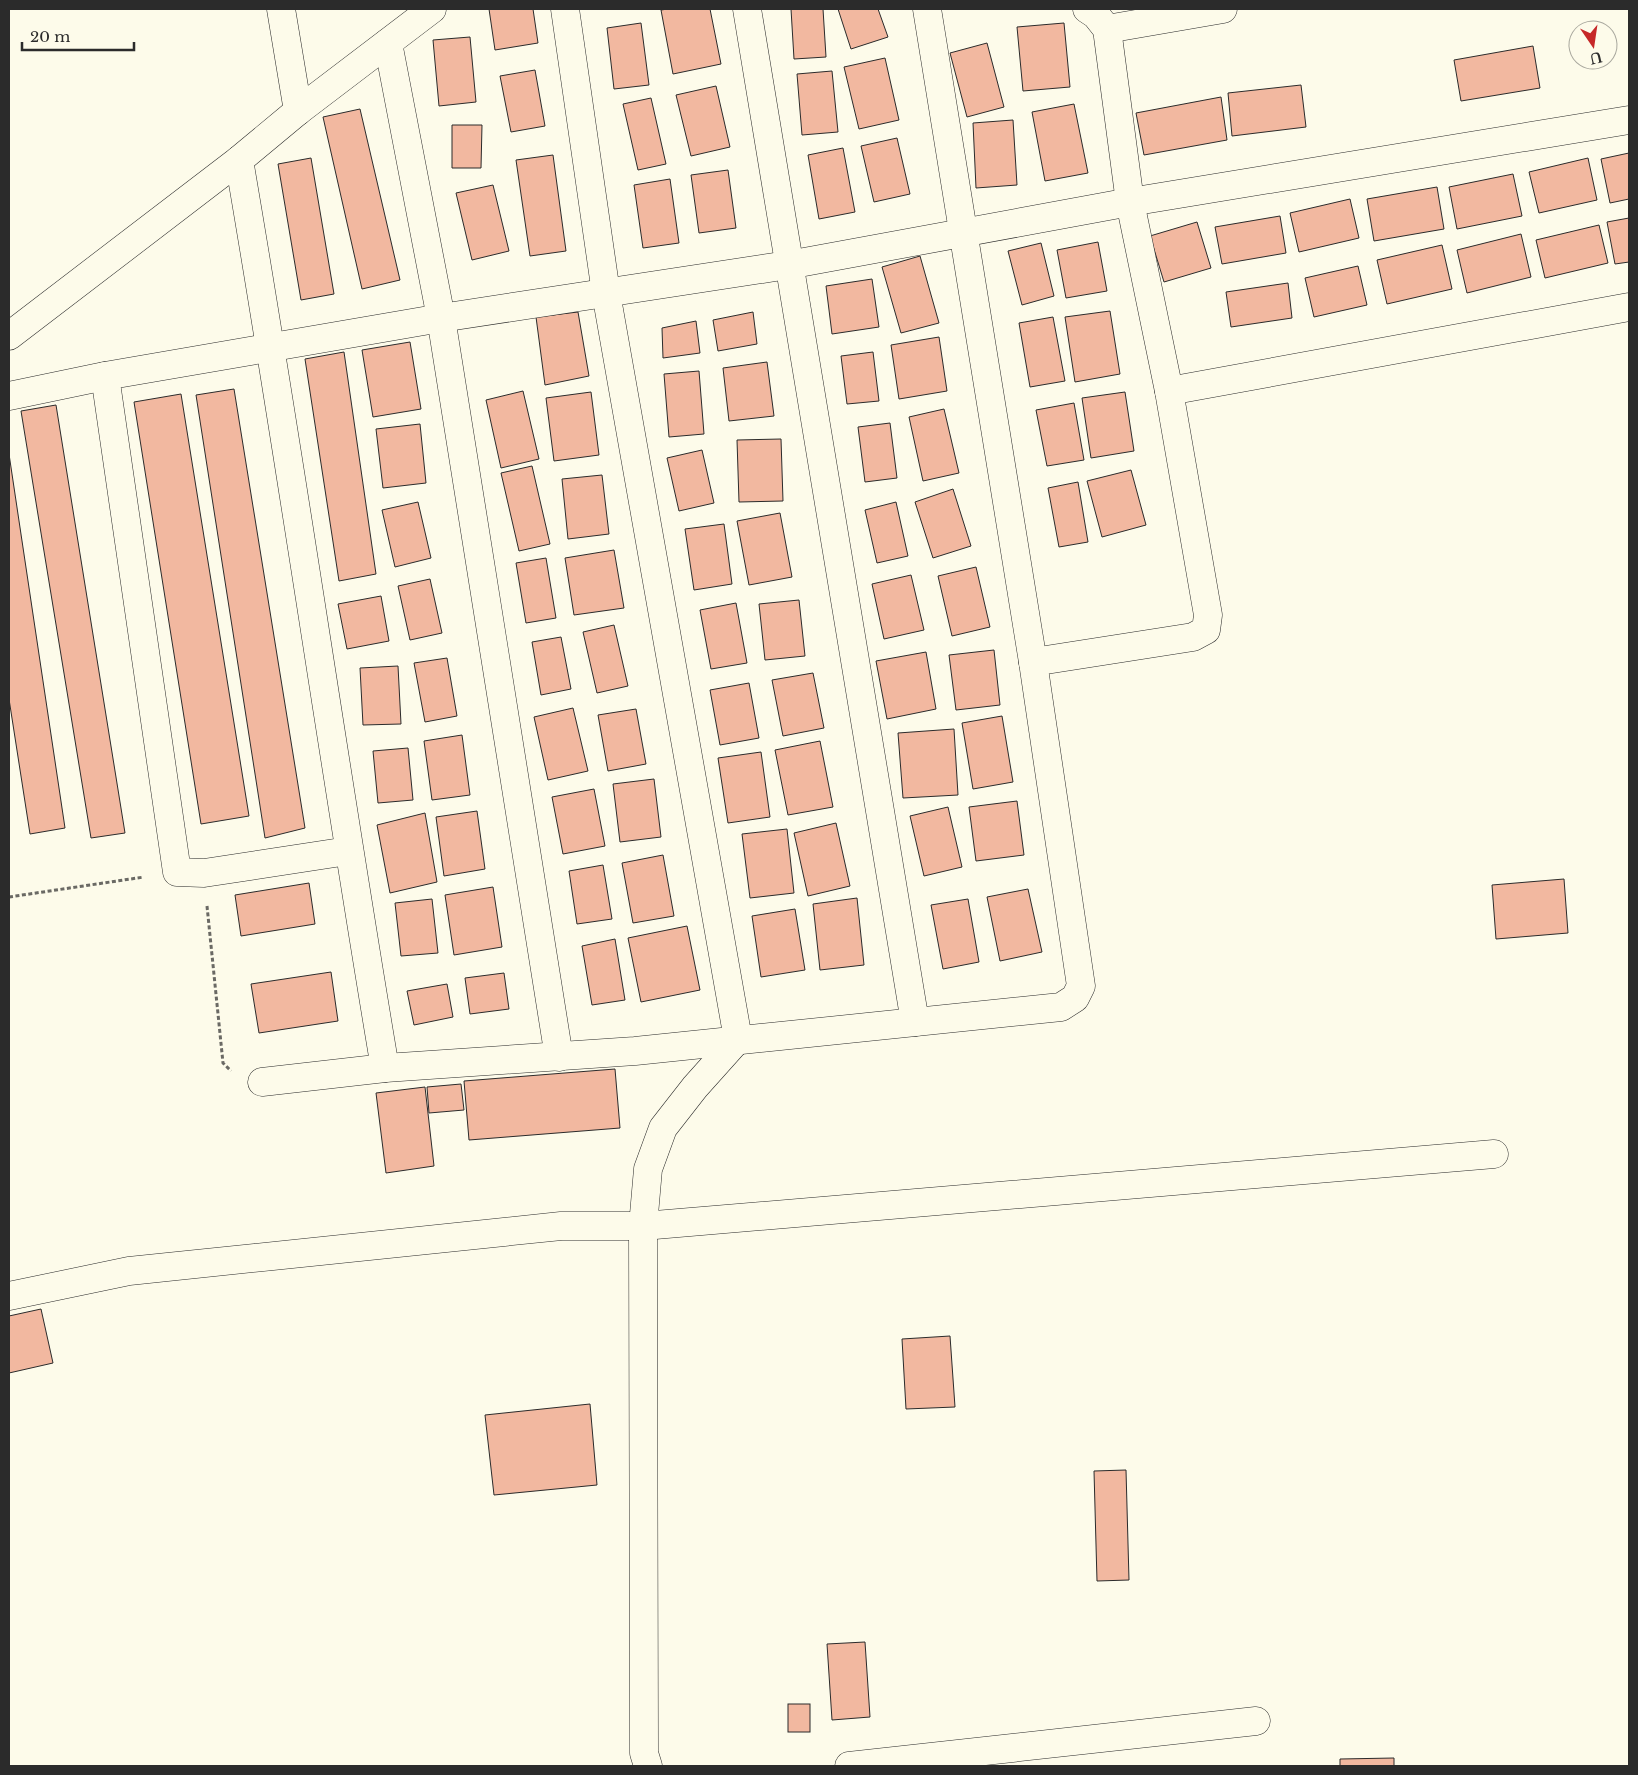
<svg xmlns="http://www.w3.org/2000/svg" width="1638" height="1775" font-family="'Libre Baskerville',serif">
<rect width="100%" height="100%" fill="#fdfbea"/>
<g fill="#f2b8a0" stroke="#2b2b2b">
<path d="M489,9H533L538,43L495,50Z"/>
<path d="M668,9H710L721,64L673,74L661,10Z"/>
<path d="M791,9H823L826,57L794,59Z"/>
<path d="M838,9H878L888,37L851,49Z"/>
<path d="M641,23L649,85L614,89L607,28Z"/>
<path d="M1064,23L1070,87L1023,91L1017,27Z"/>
<path d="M470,37L476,102L439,106L433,40Z"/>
<path d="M987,43L1004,107L967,117L950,53Z"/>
<path d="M1533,46L1540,88L1461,101L1454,60Z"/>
<path d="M885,58L899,120L859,129L844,67Z"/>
<path d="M535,70L545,126L511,132L500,76Z"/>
<path d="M832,71L838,132L802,135L797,74Z"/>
<path d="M1301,85L1306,127L1232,136L1228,93Z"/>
<path d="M716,86L730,147L691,156L676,95Z"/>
<path d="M1221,97L1227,140L1144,155L1136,113Z"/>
<path d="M651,98L666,164L638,170L623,104Z"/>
<path d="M1074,104L1088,173L1045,181L1032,112Z"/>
<path d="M360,109L400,280L362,289L323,117Z"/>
<path d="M1013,120L1017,185L976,188L973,123Z"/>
<path d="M452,125H482L481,168H452Z"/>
<path d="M897,138L910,194L874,202L861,146Z"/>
<path d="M843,148L855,212L819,219L808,155Z"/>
<path d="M1629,153V199L1610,203L1601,159Z"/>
<path d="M553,155L566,251L530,256L516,160Z"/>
<path d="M311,158L334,294L301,300L278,164Z"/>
<path d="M1588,158L1597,200L1539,213L1529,172Z"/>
<path d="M728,170L736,228L699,233L691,175Z"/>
<path d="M1513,174L1522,216L1457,229L1449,187Z"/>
<path d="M670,179L679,243L643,248L634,185Z"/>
<path d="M493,185L509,251L472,260L456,193Z"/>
<path d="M1437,187L1444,229L1374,241L1367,199Z"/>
<path d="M1350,199L1359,238L1299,252L1290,213Z"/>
<path d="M1280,216L1286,253L1222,264L1215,227Z"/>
<path d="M1629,218V262L1615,264L1607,222Z"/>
<path d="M1197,222L1211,268L1164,282L1150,236Z"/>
<path d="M1599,225L1608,263L1545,278L1536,240Z"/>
<path d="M1521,234L1531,277L1467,293L1457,250Z"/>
<path d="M1098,242L1107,291L1066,298L1057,250Z"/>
<path d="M1041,243L1054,296L1022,305L1008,251Z"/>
<path d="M1442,245L1452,289L1387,304L1377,260Z"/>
<path d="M920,256L939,323L901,333L882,267Z"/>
<path d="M1358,266L1367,305L1314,317L1305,278Z"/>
<path d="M872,279L879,327L832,334L826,286Z"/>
<path d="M1288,283L1292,318L1231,327L1226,292Z"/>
<path d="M1110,311L1120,374L1075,382L1065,317Z"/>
<path d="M578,312L589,376L545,385L536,317Z"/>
<path d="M753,312L757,344L718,351L713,320Z"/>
<path d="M1053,317L1065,381L1030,387L1019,323Z"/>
<path d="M696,321L700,353L663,358L662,328Z"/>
<path d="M939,337L947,391L899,399L891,345Z"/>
<path d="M410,342L421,409L373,417L362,350Z"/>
<path d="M344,352L376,574L339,581L305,359Z"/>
<path d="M873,352L879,401L847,404L841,356Z"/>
<path d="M767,362L774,416L729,421L723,368Z"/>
<path d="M699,371L704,434L669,437L664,374Z"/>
<path d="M234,389L305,828L265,838L196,395Z"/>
<path d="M523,391L539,459L501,468L486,400Z"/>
<path d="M591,392L599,455L554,461L546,398Z"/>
<path d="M1125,392L1134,451L1091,458L1082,398Z"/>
<path d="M181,394L249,816L201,824L134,402Z"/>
<path d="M1074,403L1084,460L1047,466L1036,410Z"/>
<path d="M56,405L125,833L91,838L21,411Z"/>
<path d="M944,409L959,473L923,481L909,417Z"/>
<path d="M890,423L897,478L865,482L858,427Z"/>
<path d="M420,424L426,483L383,488L376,429Z"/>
<path d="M781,439L783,501L739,502L737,440Z"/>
<path d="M702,450L714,503L679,511L667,458Z"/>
<path d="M9,454L65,828L30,834L9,699Z"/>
<path d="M532,466L550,544L519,551L501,473Z"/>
<path d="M1131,470L1146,525L1102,537L1087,481Z"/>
<path d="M602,475L609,534L568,539L562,479Z"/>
<path d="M1078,482L1088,542L1059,547L1048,488Z"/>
<path d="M953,489L971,546L933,558L915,502Z"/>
<path d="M418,502L431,558L395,567L382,510Z"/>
<path d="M896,502L908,556L877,563L865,510Z"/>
<path d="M780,513L792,577L749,585L737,521Z"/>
<path d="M724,524L732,584L694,590L685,529Z"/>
<path d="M614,550L624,608L574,615L565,558Z"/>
<path d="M546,558L556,618L526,623L516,563Z"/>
<path d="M976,567L990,627L952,636L938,576Z"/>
<path d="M911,575L924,630L884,639L872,584Z"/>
<path d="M430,579L442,633L410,640L398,586Z"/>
<path d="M381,596L389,641L347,649L338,604Z"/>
<path d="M799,600L805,656L765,660L759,604Z"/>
<path d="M736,603L747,663L711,669L700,610Z"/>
<path d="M614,625L628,686L597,693L583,632Z"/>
<path d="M561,637L571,689L541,695L532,642Z"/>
<path d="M994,650L1000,705L956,710L949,655Z"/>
<path d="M926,652L936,709L887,719L876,661Z"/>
<path d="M447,658L457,716L425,722L414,663Z"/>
<path d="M398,666L401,724L363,725L360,668Z"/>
<path d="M813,673L824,728L783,736L772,680Z"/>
<path d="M749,683L759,738L720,745L710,690Z"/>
<path d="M573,708L588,771L548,780L534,717Z"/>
<path d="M636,709L646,764L608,771L598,715Z"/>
<path d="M1002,716L1013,782L973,789L962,723Z"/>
<path d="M954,729L958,795L903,798L898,733Z"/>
<path d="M462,735L470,795L432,800L424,741Z"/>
<path d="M820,741L833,807L788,815L775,750Z"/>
<path d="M408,748L413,800L378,803L373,751Z"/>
<path d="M761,752L770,817L728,823L718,758Z"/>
<path d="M654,779L661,837L620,842L613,784Z"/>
<path d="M594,789L605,846L563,854L552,797Z"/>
<path d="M1017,801L1024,855L976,861L969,807Z"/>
<path d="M948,807L962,867L924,876L910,816Z"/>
<path d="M477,811L485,869L444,876L436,817Z"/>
<path d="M425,813L437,882L390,893L377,825Z"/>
<path d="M836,823L850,886L808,896L794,833Z"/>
<path d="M787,829L794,893L750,898L742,834Z"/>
<path d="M663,855L674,916L633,923L622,863Z"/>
<path d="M603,865L612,919L577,924L569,871Z"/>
<path d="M1564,879L1568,933L1496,939L1492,885Z"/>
<path d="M309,883L315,924L241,936L235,895Z"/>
<path d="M493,887L502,947L454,955L445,895Z"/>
<path d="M1028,889L1042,952L1000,961L987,897Z"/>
<path d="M857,898L864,965L820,970L813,904Z"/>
<path d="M432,899L438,953L401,956L395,903Z"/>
<path d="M968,899L979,962L943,969L931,905Z"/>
<path d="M795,909L805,970L761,977L752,916Z"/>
<path d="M687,926L700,990L641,1002L628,938Z"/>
<path d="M615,939L625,1000L592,1005L582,946Z"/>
<path d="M331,972L338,1021L259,1033L251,984Z"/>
<path d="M504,973L509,1009L470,1014L465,978Z"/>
<path d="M447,984L453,1017L414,1025L407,991Z"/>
<path d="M615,1069L620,1128L469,1140L464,1081Z"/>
<path d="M461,1084L464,1110L429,1113L427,1087Z"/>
<path d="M425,1087L434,1166L386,1173L376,1093Z"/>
<path d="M41,1309L53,1363L9,1373V1316Z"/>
<path d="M950,1336L955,1407L906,1409L902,1339Z"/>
<path d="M590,1404L597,1485L494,1495L485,1415Z"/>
<path d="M1126,1470L1129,1580L1097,1581L1094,1471Z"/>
<path d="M865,1642L870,1717L832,1720L827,1644Z"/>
<rect x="788" y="1704" width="22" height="28"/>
<path d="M1394,1758V1766H1340V1759Z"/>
</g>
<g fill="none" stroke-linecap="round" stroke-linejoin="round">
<g stroke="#2b2b2b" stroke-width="29">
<g id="minor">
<path d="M281,9L298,111"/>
<path d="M565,9L606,293L738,1039L695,1087L663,1128L648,1169L643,1226L644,1753L648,1766"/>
<path d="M747,9L915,1022"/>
<path d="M1107,29L1223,9"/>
<path d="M388,43L441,318L559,1057"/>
<path d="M239,160C291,462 334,766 385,1068"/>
<path d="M9,336L239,160L298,111L432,9"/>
<path d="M105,376L177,872L204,873L348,851"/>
<path d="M1169,391L1629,307"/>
<path d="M9,396L105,376L441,318L788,265L1130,202L1629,120"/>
<path d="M1033,662L1193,637L1206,630L1208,615L1169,391L1130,202L1107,29L1096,15L1087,9"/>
<path d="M262,1082L385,1068L635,1051L1061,1007L1075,998L1081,986L1033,662L927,9"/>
<path d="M9,1296L129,1271L561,1226H643L1494,1154"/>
<path d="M849,1766L1256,1721"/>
</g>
</g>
<g stroke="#6a6964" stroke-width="3" stroke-dasharray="4 2.5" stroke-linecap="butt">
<path d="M9,897L144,877"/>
<path d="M207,906L223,1063L231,1071"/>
</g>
<use href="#minor" stroke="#fdfbea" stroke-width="28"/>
</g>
<rect width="1638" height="1775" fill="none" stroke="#2b2b2b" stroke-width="20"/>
<g transform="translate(1593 45) rotate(167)"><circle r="24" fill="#fdfbea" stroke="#a9a89e"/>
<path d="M0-4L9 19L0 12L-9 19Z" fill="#c62828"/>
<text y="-8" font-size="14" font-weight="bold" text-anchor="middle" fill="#2b2b2b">U</text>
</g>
<path d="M22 42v8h112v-8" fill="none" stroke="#2b2b2b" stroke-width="2.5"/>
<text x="30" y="42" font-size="15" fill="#2b2b2b" stroke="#fdfbea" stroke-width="4" paint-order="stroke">20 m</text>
</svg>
